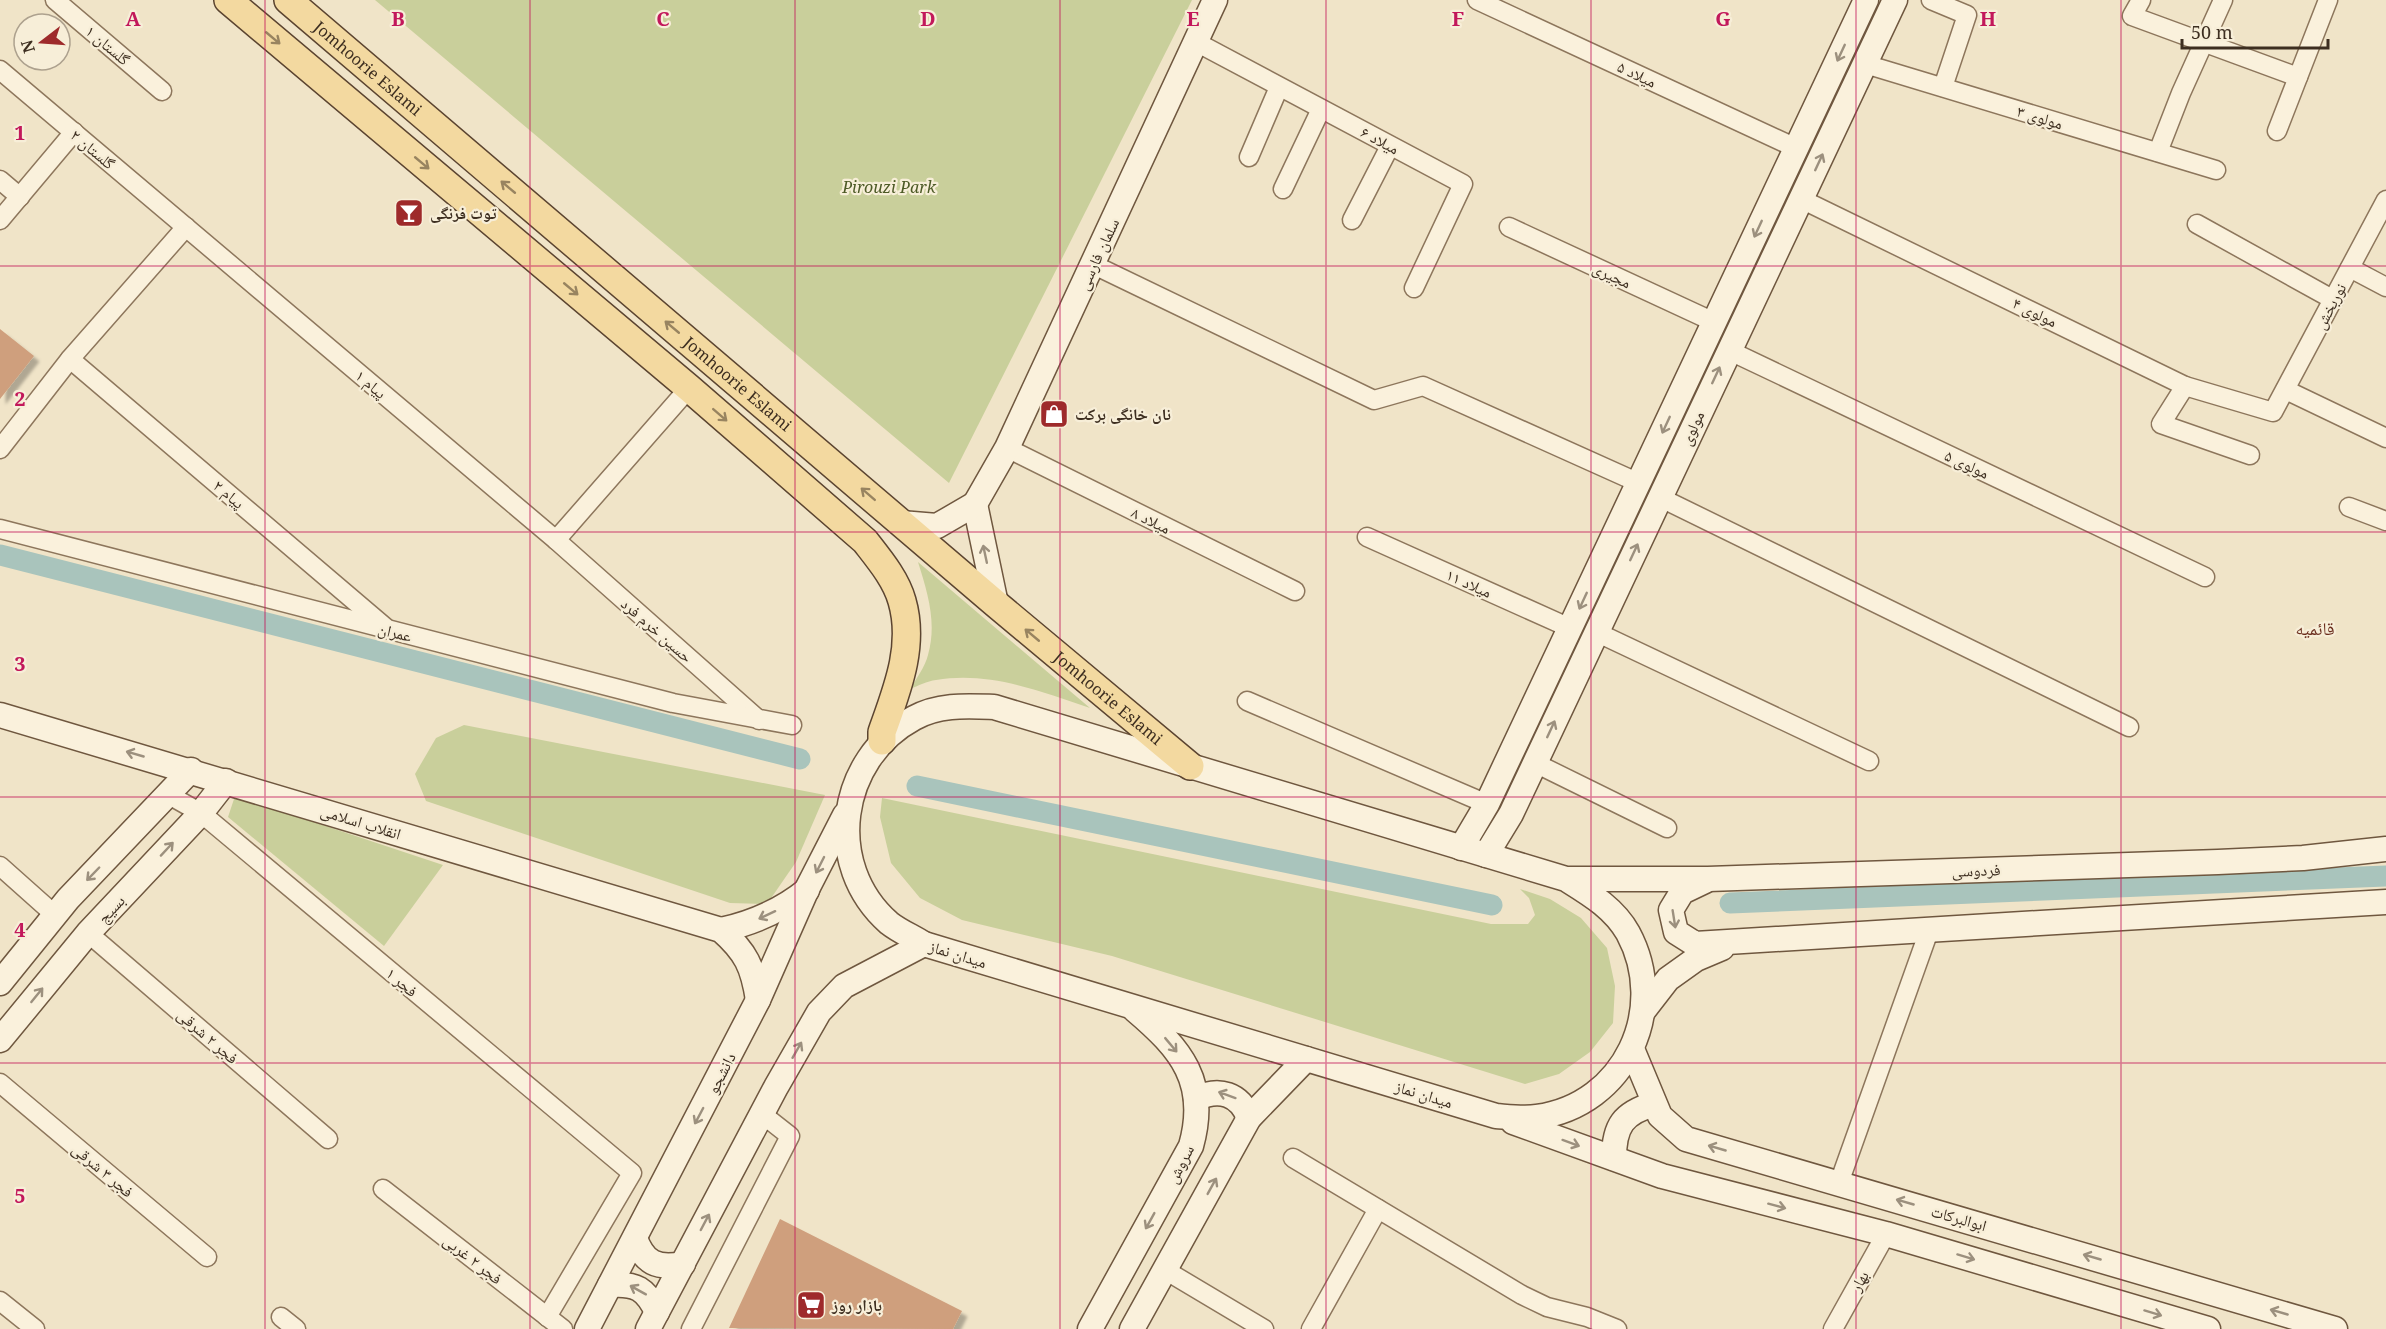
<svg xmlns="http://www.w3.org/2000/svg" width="2386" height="1329" font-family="'Noto Serif','Noto Naskh Arabic',serif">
<defs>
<filter id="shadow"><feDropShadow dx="5.5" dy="5.5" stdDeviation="1.5" flood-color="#0004"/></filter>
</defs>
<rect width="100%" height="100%" fill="#f0e4c8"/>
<g fill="#c9cf9b">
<path d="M375,0H1192L949,483Z"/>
<path d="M918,562L1090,708C1040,691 989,671 936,680C927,681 918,686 910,689C916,679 925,667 928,655C937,623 928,594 918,562Z"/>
<path d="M464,725L825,795L796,862L767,904L730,903L426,801L415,774L436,738Z"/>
<path d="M235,796L443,865L384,946L228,817Z"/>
<path d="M882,798L1491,924H1528L1535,915L1529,898L1520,889L1550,899L1581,918L1607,948L1615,986L1613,1023L1590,1052L1559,1074L1525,1084L1112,956L962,920L920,898L891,863L880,817Z"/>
</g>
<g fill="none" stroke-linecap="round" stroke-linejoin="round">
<g stroke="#a9c4bc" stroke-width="21">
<path d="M0,555L800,759"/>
<path d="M917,786L1492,905"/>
<path d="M1730,903L2386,876"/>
</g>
</g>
<g fill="#cf9f7d" filter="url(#shadow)">
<path d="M0,329L34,356L0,399Z"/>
<path d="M780,1219L962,1311L953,1329L729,1328Z"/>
</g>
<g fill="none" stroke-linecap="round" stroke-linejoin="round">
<g stroke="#8d765c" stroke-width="21">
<g id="street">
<path d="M55,0L162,91"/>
<path d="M1477,0L1796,148"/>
<path d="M1931,0L1967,15L1943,87"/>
<path d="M2141,0L2132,16L2298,77"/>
<path d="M1196,42L1463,184L1414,288"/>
<path d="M1865,64L2216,170"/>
<path d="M0,70L556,540L759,720"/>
<path d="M2277,131L2328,0"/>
<path d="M2158,152L2181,93L2223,0"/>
<path d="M1249,157L1279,87"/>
<path d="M0,180L20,197"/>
<path d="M1283,189L1321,109"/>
<path d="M1801,199L2185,386L2273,412L2386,200"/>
<path d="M0,220L74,132"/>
<path d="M1352,220L1390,146"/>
<path d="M2197,224L2334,300"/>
<path d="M1509,227L1714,322"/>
<path d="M1094,265L1374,400L1423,386L1639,483"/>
<path d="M2350,268L2386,287"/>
<path d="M1728,350L2205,577"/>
<path d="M70,359L385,627"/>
<path d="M2185,386L2161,424L2250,455"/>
<path d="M2286,390L2386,438"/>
<path d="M1007,448L1295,591"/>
<path d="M0,449L70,359L186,227"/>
<path d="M1659,497L2129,727"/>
<path d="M2349,507L2386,521"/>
<path d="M0,529L673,703L792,725"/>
<path d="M1367,537L1570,628"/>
<path d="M556,540L689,388"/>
<path d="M1596,632L1869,761"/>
<path d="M1247,701L1487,804"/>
<path d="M1535,763L1667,828"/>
<path d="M169,795L201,813L632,1173L547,1317"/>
<path d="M0,866L55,915"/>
<path d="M88,933L328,1139"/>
<path d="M0,1083L207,1257"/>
<path d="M1293,1158L1522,1295L1547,1307L1587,1317L1617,1329"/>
<path d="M1839,1183L1930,928"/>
<path d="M383,1189L563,1329"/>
<path d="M1165,1270L1264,1329"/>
<path d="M0,1301L35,1329"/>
<path d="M281,1317L296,1329"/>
<path d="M691,1329L790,1136L762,1114"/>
<path d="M1311,1329L1378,1209"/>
<path d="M1833,1329L1886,1234"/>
</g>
</g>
<g stroke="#6f573f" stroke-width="27">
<g id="secondary">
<path d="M975,504L1007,448L1215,0"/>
<path d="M975,504L996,604"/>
<path d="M901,523L937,526L975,504"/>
<path d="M0,715L721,930C746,952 753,967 758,1000"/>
<path d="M1461,848L1487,804L1866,0"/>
<path d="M1486,855L1511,814L1895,0"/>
<path d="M1566,879C1590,894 1614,908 1628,933C1669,1009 1625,1105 1537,1117C1524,1119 1509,1117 1496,1116L924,944C913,937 899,931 889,923C823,865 838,759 914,718C939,704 967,706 994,707L1566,879H1708L2218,862L2303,858L2386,849"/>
<path d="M1705,881L1682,892L1671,910L1676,932L1695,944L2386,902"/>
<path d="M721,930C753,923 781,911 807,890"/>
<path d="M0,983L68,899L191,770"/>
<path d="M1644,1010L1668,979L1696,959L1722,948"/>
<path d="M0,1040L88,933L201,813L226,781"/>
<path d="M1632,1049L1660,1116L1686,1139L2335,1329"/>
<path d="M1196,1099C1219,1087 1240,1094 1249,1118"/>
<path d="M1513,1122L1662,1176L1886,1234L2208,1329"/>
<path d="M1614,1158C1614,1126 1623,1113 1654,1104"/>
<path d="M635,1238C644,1263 657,1269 683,1264"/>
<path d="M610,1285C636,1283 646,1289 657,1312"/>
<path d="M587,1329L758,1000L807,889L845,815"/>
<path d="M648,1329L776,1087L819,1012L844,986L924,944"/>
<path d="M1090,1329L1191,1146C1209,1082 1181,1049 1135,1010"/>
<path d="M1132,1329L1249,1118L1306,1059"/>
</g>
</g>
<g stroke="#5b4430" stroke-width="30">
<g id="primary">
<path d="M228,0L689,388L865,541C879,559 896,579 902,601C915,646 897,690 882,732V741"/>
<path id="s1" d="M288,0L996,604L1190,766"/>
</g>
</g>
<use href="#street" stroke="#faf1dc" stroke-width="18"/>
<use href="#secondary" stroke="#faf1dc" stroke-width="24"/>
<use href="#primary" stroke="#f3d9a0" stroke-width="27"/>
</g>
<defs><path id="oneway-shaft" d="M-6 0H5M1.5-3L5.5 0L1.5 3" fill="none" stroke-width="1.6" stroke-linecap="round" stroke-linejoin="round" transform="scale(1.5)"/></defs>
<g stroke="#988460">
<use href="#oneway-shaft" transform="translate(273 38) rotate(40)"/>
<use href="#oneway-shaft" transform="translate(422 163) rotate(40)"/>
<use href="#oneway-shaft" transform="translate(508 187) rotate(-140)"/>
<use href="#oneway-shaft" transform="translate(571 289) rotate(40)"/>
<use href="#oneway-shaft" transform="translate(672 327) rotate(-140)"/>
<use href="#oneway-shaft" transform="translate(720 415) rotate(41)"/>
<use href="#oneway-shaft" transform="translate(868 494) rotate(-139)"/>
<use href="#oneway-shaft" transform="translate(1032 635) rotate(-140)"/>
</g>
<g stroke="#9c907e">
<use href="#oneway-shaft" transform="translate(1841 53) rotate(115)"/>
<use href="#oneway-shaft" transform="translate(1819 162) rotate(-65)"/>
<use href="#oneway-shaft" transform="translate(1758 229) rotate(115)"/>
<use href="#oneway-shaft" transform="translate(1716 375) rotate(-65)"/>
<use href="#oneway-shaft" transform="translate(1666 425) rotate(115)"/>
<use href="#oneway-shaft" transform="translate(1634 552) rotate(-65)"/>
<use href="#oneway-shaft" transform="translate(985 554) rotate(-102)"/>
<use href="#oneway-shaft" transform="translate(1583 601) rotate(115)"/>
<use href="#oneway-shaft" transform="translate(1551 729) rotate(-65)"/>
<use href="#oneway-shaft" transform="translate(135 754) rotate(-164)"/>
<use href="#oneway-shaft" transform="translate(167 849) rotate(-47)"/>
<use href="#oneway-shaft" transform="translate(820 865) rotate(117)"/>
<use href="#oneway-shaft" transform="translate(93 874) rotate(134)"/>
<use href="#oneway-shaft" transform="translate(767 915) rotate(155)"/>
<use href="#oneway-shaft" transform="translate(1674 919) rotate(81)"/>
<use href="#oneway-shaft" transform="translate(37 995) rotate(-51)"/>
<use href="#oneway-shaft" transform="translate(1171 1045) rotate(50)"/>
<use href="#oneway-shaft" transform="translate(797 1050) rotate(-60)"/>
<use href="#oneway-shaft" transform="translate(1227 1095) rotate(-160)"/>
<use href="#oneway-shaft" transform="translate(699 1116) rotate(118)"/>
<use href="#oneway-shaft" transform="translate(1571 1143) rotate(20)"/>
<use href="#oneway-shaft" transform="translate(1717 1148) rotate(-164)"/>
<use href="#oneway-shaft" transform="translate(1212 1186) rotate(-61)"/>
<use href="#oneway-shaft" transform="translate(1905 1202) rotate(-164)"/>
<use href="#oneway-shaft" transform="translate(1777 1206) rotate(15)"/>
<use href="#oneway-shaft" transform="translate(1150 1221) rotate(119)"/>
<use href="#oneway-shaft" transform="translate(705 1222) rotate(-62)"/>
<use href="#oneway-shaft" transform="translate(1966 1257) rotate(17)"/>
<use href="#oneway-shaft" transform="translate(2092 1257) rotate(-164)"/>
<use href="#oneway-shaft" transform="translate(638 1290) rotate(-151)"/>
<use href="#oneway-shaft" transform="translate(2279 1312) rotate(-164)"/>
<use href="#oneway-shaft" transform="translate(2153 1313) rotate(17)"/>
</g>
<path fill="none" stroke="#c2185b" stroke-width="1.5" stroke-opacity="0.55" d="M265,0V1329M530,0V1329M795,0V1329M1060,0V1329M1326,0V1329M1591,0V1329M1856,0V1329M2121,0V1329M0,266H2386M0,532H2386M0,797H2386M0,1063H2386"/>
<defs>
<g id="bar-square" transform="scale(1.5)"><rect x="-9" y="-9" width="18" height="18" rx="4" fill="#9e2a2b" stroke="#f7eed8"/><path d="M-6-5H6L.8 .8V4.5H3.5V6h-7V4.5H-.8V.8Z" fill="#fff"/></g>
<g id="shop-square" transform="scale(1.5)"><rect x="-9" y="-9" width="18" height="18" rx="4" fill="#9e2a2b" stroke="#f7eed8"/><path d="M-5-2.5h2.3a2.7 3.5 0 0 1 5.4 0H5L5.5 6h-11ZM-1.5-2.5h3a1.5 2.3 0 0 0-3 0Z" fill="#fff"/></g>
<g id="supermarket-square" transform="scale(1.5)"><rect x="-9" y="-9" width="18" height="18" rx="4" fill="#9e2a2b" stroke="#f7eed8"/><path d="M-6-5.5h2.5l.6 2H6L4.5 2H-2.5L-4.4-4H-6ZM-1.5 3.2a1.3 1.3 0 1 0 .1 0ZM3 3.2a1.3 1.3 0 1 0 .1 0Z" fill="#fff"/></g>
</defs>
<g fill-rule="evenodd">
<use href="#bar-square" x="409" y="213"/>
<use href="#shop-square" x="1054" y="414"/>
<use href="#supermarket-square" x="811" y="1305"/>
</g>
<g text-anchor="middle" stroke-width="4.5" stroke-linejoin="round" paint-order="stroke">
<g font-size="16" fill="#3d2e20" stroke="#f7eed8">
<text transform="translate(108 45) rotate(40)" y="6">گلستان ۱</text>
<text dy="6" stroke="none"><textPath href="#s1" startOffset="105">Jomhoorie Eslami</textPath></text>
<text transform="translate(1637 74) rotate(25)" y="6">میلاد ۵</text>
<text transform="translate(2040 117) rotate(17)" y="6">مولوی ۳</text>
<text transform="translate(1380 140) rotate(28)" y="6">میلاد ۶</text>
<text transform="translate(93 149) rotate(40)" y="6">گلستان ۲</text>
<text transform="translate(1098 254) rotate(-65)" y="6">سلمان فارسی</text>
<text transform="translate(1612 275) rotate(25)" y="6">مجیری</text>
<text transform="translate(2330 306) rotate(-62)" y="6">نوربخش</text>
<text transform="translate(2035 312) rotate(26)" y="6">مولوی ۴</text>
<text transform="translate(371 384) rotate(40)" y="6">پیام ۱</text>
<text dy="6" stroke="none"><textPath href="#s1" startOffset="591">Jomhoorie Eslami</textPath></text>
<text transform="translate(1692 428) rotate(-65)" y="6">مولوی</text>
<text transform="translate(1967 464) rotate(25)" y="6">مولوی ۵</text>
<text transform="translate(229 494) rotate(40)" y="6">پیام ۲</text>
<text transform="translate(1151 520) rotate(26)" y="6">میلاد ۸</text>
<text transform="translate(1469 583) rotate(24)" y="6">میلاد ۱۱</text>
<text transform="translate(657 630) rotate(41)" y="6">حسین خرم فرد</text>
<text transform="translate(395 632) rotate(14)" y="6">عمران</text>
<text dy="6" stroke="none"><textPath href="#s1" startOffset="1077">Jomhoorie Eslami</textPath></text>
<text transform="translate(361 822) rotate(17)" y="6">انقلاب اسلامی</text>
<text transform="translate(1976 870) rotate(-2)" y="6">فردوسی</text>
<text transform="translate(111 909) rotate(-47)" y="6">بسیج</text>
<text transform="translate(958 954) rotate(17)" y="6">میدان نماز</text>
<text transform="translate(402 982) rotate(40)" y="6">فجر ۱</text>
<text transform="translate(208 1036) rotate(41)" y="6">فجر ۲ شرقی</text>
<text transform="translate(721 1073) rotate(-63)" y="6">دانشجو</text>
<text transform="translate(1424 1094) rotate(17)" y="6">میدان نماز</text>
<text transform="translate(1180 1164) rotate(-63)" y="6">سروش</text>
<text transform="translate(103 1170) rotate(40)" y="6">فجر ۳ شرقی</text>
<text transform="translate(1959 1218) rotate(16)" y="6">ابوالبرکات</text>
<text transform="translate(473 1259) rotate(38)" y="6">فجر ۲ غربی</text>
<text transform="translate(1859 1281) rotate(-61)" y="6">بهار</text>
</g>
<g font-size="16" font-style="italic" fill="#4d5a26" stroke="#f7eed8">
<text x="889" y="193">Pirouzi Park</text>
</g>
<g font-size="16" font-weight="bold" fill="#3d2e20" stroke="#f7eed8" text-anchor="start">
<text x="430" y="219">توت فرنگی</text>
<text x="1075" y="420">نان خانگی برکت</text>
<text x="832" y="1311">بازار روز</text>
</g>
<g font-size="18" fill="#6b2e1e" stroke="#f7eed8">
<text x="2315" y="635">قائمیه</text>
</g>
</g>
<g font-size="20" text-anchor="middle" font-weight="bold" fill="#c2185b" stroke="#f7eed8" stroke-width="4.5" stroke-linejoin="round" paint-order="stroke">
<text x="133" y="26">A</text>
<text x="398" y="26">B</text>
<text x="663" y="26">C</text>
<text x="928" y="26">D</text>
<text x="1193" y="26">E</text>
<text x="1458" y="26">F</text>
<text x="1723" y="26">G</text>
<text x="1988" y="26">H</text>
<text x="20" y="140">1</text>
<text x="20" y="406">2</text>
<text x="20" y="671">3</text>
<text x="20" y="937">4</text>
<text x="20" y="1203">5</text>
</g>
<g transform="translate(42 42) rotate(253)"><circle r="28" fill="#f7eed8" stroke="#ada18e" stroke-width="1.5"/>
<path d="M0-4.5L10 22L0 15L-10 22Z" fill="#9e2a2b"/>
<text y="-9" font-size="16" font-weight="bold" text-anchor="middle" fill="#3d2e20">N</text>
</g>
<path d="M2182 39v9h146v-9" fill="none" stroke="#3d2e20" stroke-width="3"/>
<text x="2191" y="39" font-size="18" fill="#3d2e20" stroke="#f7eed8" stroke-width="4.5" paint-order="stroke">50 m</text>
</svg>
